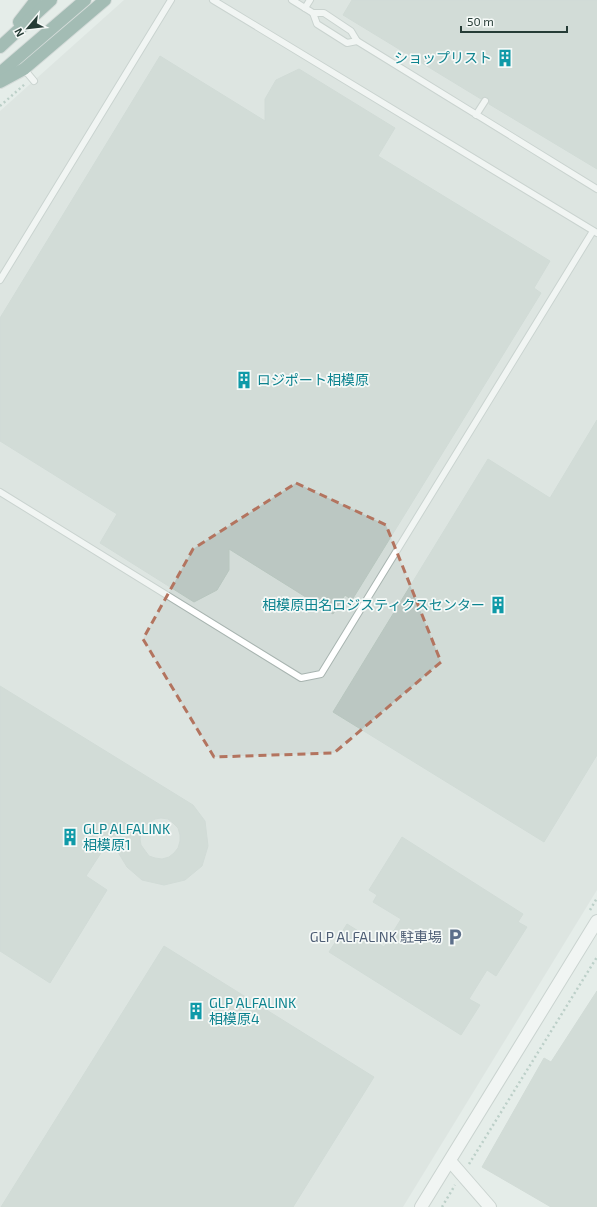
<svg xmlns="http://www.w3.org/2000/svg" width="597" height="1207" font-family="'Exo 2','Noto Sans JP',sans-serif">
<rect width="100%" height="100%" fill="#e5ede9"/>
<path fill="#d3dcd8" d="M124,0H597V890L403,1207H0V111Z"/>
<g fill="#bbc7c2" stroke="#b8c6bf" fill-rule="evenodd">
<path d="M352,0H597V169L489,104V99L487,97H483L481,99L343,15Z"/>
<path d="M160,56L265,121V99L276,80L299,69L395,128L378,156L550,261L534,288L541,293L352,600L345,595L333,614L229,549V570L217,590L194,602L100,543L117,514L0,441V318Z"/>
<path d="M597,420V755L544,842L333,712L488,459L550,498Z"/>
<path d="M0,686L193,805L205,821L208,846L202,866L185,880L164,885L142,880L127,867L110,839L86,876L107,890L50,983L0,951ZM161,818L168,819L173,823L178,828L180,835V841L178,848L174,853L169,857L162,859L155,858L149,856L141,845L140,839L141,832L144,826L155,819Z"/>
<path d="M402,837L523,914L518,922L527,927L496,976L487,970L469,999L480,1005L461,1035L329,952L347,924L384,947L401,919L373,902L377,895L369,890Z"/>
<path d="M164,946L374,1077L293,1207H1Z"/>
<path d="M597,991V1207H551L482,1167L544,1058L551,1062Z"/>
</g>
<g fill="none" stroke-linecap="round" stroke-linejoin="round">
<g stroke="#a8b4b0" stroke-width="8">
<g id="service">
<path d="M213,0L597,233"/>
<path d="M292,0L313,13H324L351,31L357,41L597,189"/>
<path d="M305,8L310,0"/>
<path d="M313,13L317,24L347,43L357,41"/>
<path d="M24,69L34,81"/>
<path d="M476,115L485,101"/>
<path d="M0,280L171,0"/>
<path d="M0,492L301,678L321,674L593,231"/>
</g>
</g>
<g stroke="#a8b4b0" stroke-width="14">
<path id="minor" d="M450,1161L490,1207"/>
</g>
<g stroke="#a8b4b0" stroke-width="14">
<path id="tertiary" d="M421,1207L597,921"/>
</g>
<g stroke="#c2c8c7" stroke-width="14">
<g id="trunk">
<path d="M19,22L36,0"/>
<path d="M0,47L51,0"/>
<path d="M0,73L85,0"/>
<path d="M0,82L24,69L105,0"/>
</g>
</g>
<g stroke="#89aca0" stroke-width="2.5" stroke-dasharray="2 3" stroke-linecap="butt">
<path d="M0,106L25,84"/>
<path d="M590,910L597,898"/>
<path d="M469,1164L597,957"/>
<path d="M442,1207L455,1185"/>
</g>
<use href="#service" stroke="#fff" stroke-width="6"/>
<use href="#minor" stroke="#fff" stroke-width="12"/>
<use href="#tertiary" stroke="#fff" stroke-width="12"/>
<use href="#trunk" stroke="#528174" stroke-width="12"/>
</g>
<path d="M0 0H597V1207H0ZM296,483L386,525L441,662L334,753L214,757L143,639L193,549Z" fill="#e5ede9" fill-opacity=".55" fill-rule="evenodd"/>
<path fill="none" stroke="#b3745f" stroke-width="3" stroke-dasharray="8 5" stroke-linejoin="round" d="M296,483L386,525L441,662L334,753L214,757L143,639L193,549Z"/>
<defs>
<g id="building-bare" transform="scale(1.38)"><path d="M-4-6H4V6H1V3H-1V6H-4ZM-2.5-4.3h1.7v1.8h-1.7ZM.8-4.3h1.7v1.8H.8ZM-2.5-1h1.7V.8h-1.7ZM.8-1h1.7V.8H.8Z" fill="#0f9aa8" stroke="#f5f9f7" stroke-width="2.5" paint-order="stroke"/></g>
<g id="parking-bare" transform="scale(1.38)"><path d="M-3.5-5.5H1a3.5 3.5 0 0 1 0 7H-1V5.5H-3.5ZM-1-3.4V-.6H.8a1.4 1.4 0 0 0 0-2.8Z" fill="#5c6f8a" stroke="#f5f9f7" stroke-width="2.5" paint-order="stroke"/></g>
</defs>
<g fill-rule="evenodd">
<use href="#building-bare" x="505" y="58"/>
<use href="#building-bare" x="244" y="380"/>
<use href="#building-bare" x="498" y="605"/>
<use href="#building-bare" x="70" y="837"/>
<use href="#parking-bare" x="455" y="937"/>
<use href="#building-bare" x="196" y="1011"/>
</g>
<g text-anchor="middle" stroke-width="3.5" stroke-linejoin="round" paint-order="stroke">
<g font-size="14" fill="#0d838f" stroke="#f5f9f7" text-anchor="start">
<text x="492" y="63" text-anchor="end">ショップリスト</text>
<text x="257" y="385">ロジポート相模原</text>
<text x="485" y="610" text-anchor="end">相模原田名ロジスティクスセンター</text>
<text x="83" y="834">GLP ALFALINK<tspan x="83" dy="16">相模原1</tspan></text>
<text x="209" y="1008">GLP ALFALINK<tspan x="209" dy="16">相模原4</tspan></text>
</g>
<g font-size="14" fill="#4e5e75" stroke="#f5f9f7" text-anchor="end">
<text x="442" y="942">GLP ALFALINK 駐車場</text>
</g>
</g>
<g transform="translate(28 28) rotate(242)" stroke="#f5f9f7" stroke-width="3" paint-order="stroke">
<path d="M0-3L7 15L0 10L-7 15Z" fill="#263c36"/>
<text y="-6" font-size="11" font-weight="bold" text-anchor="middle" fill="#263c36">N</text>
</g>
<path d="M461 26v6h106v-6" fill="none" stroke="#263c36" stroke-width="2"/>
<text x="467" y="26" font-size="12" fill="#263c36" stroke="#f5f9f7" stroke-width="3" paint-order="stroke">50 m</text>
</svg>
